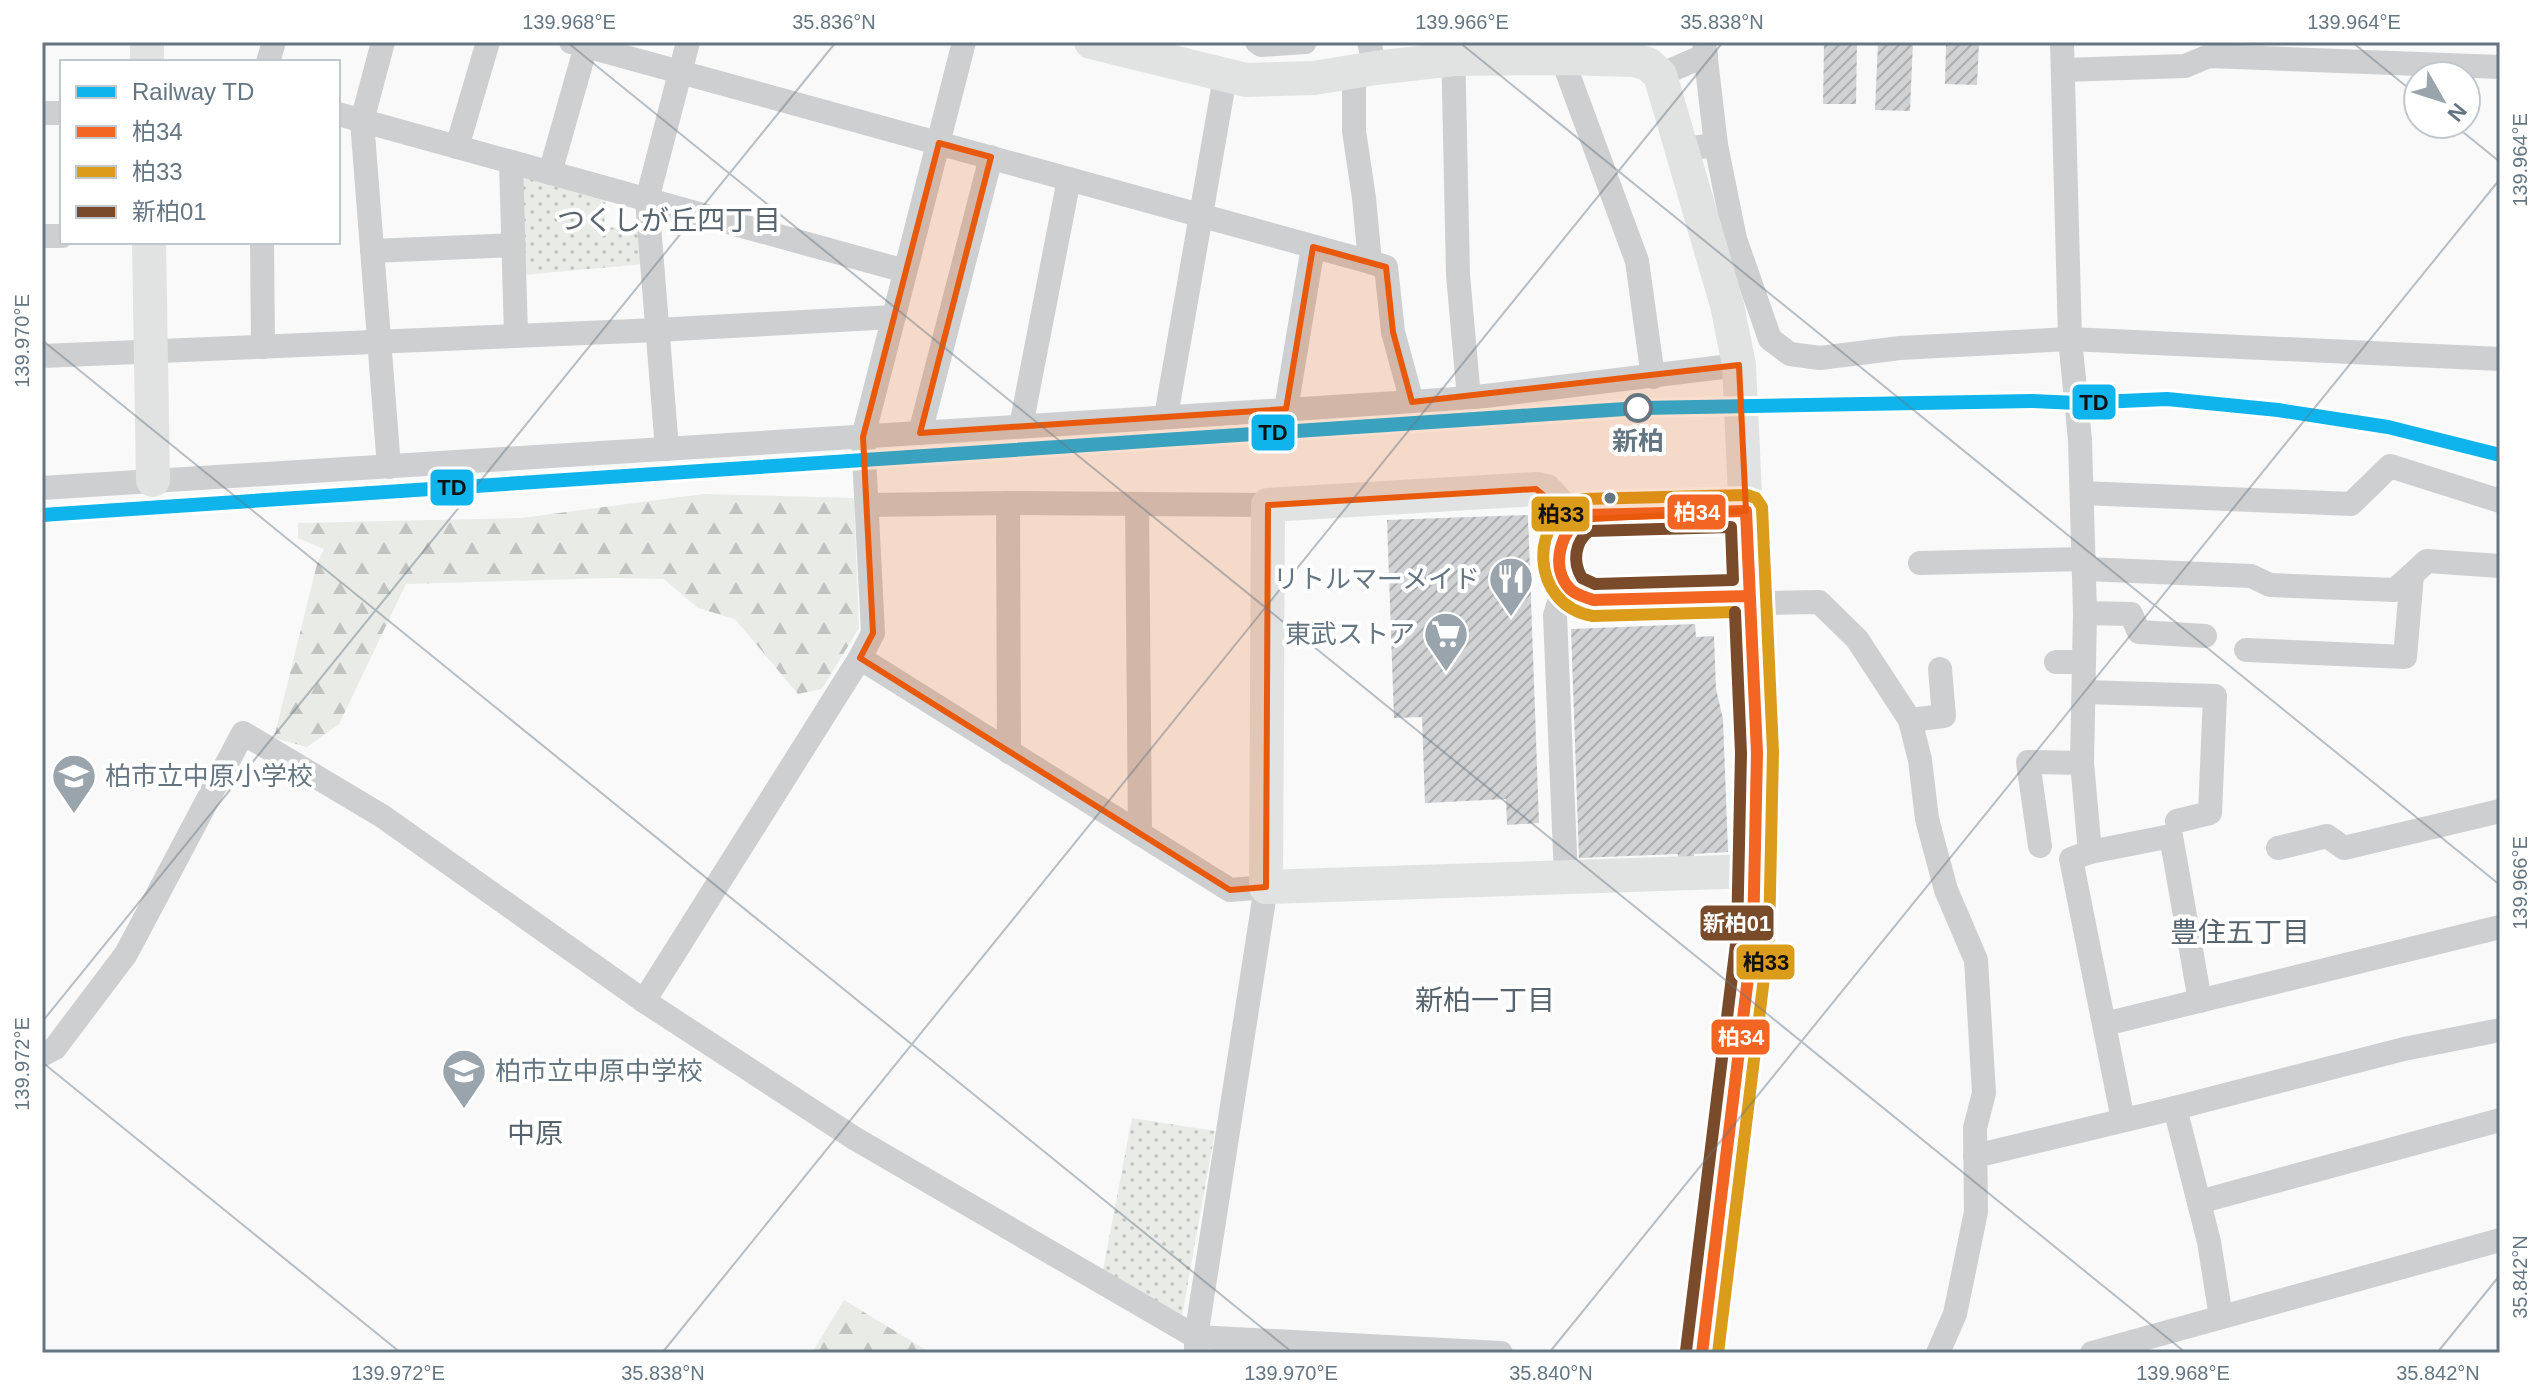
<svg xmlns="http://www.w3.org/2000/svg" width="2542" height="1395" font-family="Helvetica,'Noto Sans JP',sans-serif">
<defs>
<pattern id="forest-firs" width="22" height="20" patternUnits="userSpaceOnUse" patternTransform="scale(2)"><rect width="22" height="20" fill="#e8ebe6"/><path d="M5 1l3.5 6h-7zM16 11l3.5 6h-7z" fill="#c0c3c0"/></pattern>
<pattern id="park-dots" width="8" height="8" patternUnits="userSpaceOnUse" patternTransform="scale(2)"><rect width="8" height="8" fill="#e8ebe6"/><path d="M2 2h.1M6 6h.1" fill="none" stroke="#c0c3c0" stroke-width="1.8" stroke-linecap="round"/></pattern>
<pattern id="building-hatch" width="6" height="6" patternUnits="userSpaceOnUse" patternTransform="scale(2)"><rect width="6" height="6" fill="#d0d2d3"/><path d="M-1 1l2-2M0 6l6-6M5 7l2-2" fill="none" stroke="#acafb1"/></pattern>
</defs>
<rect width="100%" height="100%" fill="#f9f9f9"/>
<g fill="url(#forest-firs)">
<path d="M703,494L854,498L859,628L822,689L798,694L735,619L698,608L664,579L611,578L406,584L339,724L307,747L274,738L317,564L324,549L298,538V523L521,518Z"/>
<path d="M844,1300L931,1353H812Z"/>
</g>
<g fill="url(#park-dots)">
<path d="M525,173L606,197L604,228L640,226L645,264L522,275L518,179Z"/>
<path d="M1132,1118L1215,1131L1182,1316L1103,1270Z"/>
</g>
<g fill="url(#building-hatch)">
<path d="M1824,42H1857L1856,104H1823Z"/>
<path d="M1878,42H1913L1910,111L1875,110Z"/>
<path d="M1946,42H1979L1977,85L1945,84Z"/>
<path d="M1528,515L1539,823L1507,825L1506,799L1425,803L1422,717L1394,718L1387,520Z"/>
<path d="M1695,624L1696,637L1714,636L1716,689L1723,719L1728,852L1694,854V860H1678V854L1579,858L1571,629Z"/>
</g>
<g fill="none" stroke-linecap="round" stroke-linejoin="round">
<g stroke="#cecfd0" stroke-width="24">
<path d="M383,42L362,121L389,467"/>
<path d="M571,42L1370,262"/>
<path d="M1257,42L1261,45L1305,42"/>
<path d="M1369,42L1375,68"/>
<path d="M1453,42L1458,275L1469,398"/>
<path d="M1704,42L1716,145"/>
<path d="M2062,42L2070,339L2080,440L2085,613L2082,763L2090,852L2171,836L2200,1001"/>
<path d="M1562,44V58L1637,261L1653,377"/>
<path d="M268,62L274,42"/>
<path d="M2063,70L2185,66L2209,56L2500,67"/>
<path d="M1354,71V131L1364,198L1370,262L1386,267L1393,332L1412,402L1469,398L1739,365"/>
<path d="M1660,75L1706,55"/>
<path d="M42,113H62"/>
<path d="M338,114L905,271"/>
<path d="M457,147L488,42"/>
<path d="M1683,149L1716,145L1735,239L1770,339L1790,354L1820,358L1900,348L2070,339L2500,359"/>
<path d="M511,162L516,336"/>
<path d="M550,173L586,46"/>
<path d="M42,236H62"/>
<path d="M262,242L263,347"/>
<path d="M372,251L514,245"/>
<path d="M42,356L657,330L894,317"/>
<path d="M1286,409L1313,247"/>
<path d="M1166,416L1225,77"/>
<path d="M1021,426L1069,179"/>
<path d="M920,433L991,157"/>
<path d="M667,449L647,200L688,42"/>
<path d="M42,488L1412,402"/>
<path d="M2082,493L2351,504L2390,466L2500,501"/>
<path d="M1008,503L1009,752"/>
<path d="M1137,504L1140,834"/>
<path d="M867,505L1008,503L1268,505"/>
<path d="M1920,563L2084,559"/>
<path d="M2085,569L2251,576L2270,585L2395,590L2427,561L2500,566"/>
<path d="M1748,596L1764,603L1819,602L1857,639L1910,720L1920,760L1927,819L1946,890L1976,960L1984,1093L1975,1128L1976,1212L1955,1314L1938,1353"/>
<path d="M2085,613L2131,614L2139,632L2205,636"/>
<path d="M2246,650L2405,657L2412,575"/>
<path d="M860,658L1230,890L1266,887L1196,1337V1350"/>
<path d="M2056,662H2084"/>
<path d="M2084,692L2215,696L2210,813L2177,821"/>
<path d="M1910,720L1944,716L1940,669"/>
<path d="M2040,846L2028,762L2082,763"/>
<path d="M2278,848L2327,836L2344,848L2500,811"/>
<path d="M2090,852L2071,859L2123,1120"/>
<path d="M1566,877L1555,615L1560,599L1570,589"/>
<path d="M644,1001L860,658L873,633L863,437L964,42"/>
<path d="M2105,1024L2500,927"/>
<path d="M42,1055L55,1048L126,954L243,733L382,816L644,1001L854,1138L1196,1337L1501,1353"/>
<path d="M2175,1108L2209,1242L2221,1317"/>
<path d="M1975,1156L2175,1108L2404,1049L2500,1030"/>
<path d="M2199,1202L2500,1120"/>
<path d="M2092,1353L2500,1240"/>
</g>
<g stroke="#e1e2e2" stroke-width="34">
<path d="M147,42V62"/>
<path d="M1091,42L1246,80L1314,78L1375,68L1454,59L1562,58L1634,60L1648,64L1660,75L1727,305L1739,365L1757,753L1753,937L1702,1353"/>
<path d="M149,242L153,480"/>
<path d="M1746,511L1585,515C1559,523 1552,570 1569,588C1576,595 1584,597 1593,600L1748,596"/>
<path d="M1573,520L1546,491L1536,489L1268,505L1266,887L1755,871"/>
</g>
<g stroke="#fff" stroke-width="18">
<path id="bus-1" d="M1702,1353L1753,937L1757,753L1746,511L1585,515C1561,528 1549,567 1570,589C1576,595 1585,597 1593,600L1748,596"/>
</g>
<g stroke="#fff" stroke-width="18">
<path id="bus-2" d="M1718,1353L1769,937L1773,752L1762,507L1756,498L1747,495L1583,499C1528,517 1529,605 1593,616L1735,612"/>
</g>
<g stroke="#fff" stroke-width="18">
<g id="bus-3">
<path d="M1731,527L1733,580L1595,584L1582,578C1572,562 1575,542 1589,531Z"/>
<path d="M1686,1351L1737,936L1741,753L1735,612"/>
</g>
</g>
<use href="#bus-1" stroke="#f26522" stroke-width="12"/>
<use href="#bus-2" stroke="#da9c1a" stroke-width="12"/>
<use href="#bus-3" stroke="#7a4b2a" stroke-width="12"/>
<g stroke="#fff" stroke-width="20">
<path id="rail-1" d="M42,515L1640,408L2032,401L2077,403L2167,399L2278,410L2388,427L2500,455"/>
</g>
<use href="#rail-1" stroke="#0fb4ec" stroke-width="14"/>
</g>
<path fill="#e8590c" fill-opacity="0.2" stroke="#e8590c" stroke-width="6" stroke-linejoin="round" d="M939,143L991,157L920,433L1286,409L1313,247L1386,267L1393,332L1412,402L1739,365L1746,511L1573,520L1536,489L1268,505L1266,887L1230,890L860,658L873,633L863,437Z"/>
<path fill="none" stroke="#657683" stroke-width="2" stroke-opacity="0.45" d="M567,42L2186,1353M1459,42L2500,885M2352,42L2418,96M2453,124L2500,162M42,340L1293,1353M42,1022L836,42M42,1062L401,1353M662,1353L1723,42M1549,1353L2500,179M2437,1353L2500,1275"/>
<defs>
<g id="restaurant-pin" transform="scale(2.3)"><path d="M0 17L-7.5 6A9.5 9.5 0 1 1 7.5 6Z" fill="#99a4ac" stroke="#fff"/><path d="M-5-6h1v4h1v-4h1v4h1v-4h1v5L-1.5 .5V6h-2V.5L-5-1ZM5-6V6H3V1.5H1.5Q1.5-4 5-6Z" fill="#fff"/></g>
<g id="supermarket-pin" transform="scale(2.3)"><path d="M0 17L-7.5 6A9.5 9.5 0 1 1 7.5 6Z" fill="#99a4ac" stroke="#fff"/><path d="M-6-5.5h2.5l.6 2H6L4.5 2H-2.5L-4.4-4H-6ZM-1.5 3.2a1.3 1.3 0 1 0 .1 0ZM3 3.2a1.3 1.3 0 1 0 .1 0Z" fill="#fff"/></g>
<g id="school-pin" transform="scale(2.3)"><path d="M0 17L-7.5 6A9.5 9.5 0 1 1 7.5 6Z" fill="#99a4ac" stroke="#fff"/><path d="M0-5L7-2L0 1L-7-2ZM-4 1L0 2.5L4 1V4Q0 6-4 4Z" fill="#fff"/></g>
</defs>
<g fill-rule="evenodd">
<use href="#restaurant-pin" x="1511" y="579"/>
<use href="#supermarket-pin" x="1446" y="634"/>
<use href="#school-pin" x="74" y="776"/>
<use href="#school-pin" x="464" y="1071"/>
</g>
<circle fill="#fff" stroke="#657683" stroke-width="4" cx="1638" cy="408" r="13"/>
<circle fill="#657683" stroke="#fff" stroke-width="3" cx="1610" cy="498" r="7"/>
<g text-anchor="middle" stroke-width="8" stroke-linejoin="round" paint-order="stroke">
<g font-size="26" font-weight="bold" fill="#657683" stroke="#fff">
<text x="1638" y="450">新柏</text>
</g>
<g font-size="26" fill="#657683" stroke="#fff" text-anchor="end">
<text x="1480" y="588">リトルマーメイド</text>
<text x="1415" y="643">東武ストア</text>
<text x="105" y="785" text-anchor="start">柏市立中原小学校</text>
<text x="495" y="1080" text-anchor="start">柏市立中原中学校</text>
</g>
<g font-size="28" fill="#57646e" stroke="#fff">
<text x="669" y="230">つくしが丘四丁目</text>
<text x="2240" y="942">豊住五丁目</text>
<text x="1485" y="1010">新柏一丁目</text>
<text x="535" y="1143">中原</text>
</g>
</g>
<g stroke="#fff" stroke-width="3">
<rect x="2071" y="383" width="46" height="38" rx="8" fill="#0fb4ec"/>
<rect x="1250" y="413" width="46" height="39" rx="8" fill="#0fb4ec"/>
<rect x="429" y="468" width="46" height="39" rx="8" fill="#0fb4ec"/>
<rect x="1666" y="493" width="61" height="38" rx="8" fill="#f26522"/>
<rect x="1530" y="495" width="61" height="38" rx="8" fill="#da9c1a"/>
<rect x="1699" y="904" width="76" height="38" rx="8" fill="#7a4b2a"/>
<rect x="1735" y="943" width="61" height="38" rx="8" fill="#da9c1a"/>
<rect x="1710" y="1018" width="61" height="38" rx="8" fill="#f26522"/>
</g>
<g font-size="22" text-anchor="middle" font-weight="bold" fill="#fff">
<text x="1697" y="520">柏34</text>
<text x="1737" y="931">新柏01</text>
<text x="1741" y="1045">柏34</text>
</g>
<g font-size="22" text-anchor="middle" font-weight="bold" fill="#111">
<text x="2094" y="410">TD</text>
<text x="1273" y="440">TD</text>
<text x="452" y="495">TD</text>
<text x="1561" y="522">柏33</text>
<text x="1766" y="970">柏33</text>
</g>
<rect width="2542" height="1395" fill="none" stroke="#ffffff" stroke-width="88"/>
<rect x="60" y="60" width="280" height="184" fill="#ffffff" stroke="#c1c8cd" stroke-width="2"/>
<rect x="76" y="86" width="40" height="12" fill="#0fb4ec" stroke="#c1c8cd" stroke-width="2"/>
<text x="132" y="100" font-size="24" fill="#657683">Railway TD</text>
<rect x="76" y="126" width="40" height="12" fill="#f26522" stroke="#c1c8cd" stroke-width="2"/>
<text x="132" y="140" font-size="24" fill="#657683">柏34</text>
<rect x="76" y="166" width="40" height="12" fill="#da9c1a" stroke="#c1c8cd" stroke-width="2"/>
<text x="132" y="180" font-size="24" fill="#657683">柏33</text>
<rect x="76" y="206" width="40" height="12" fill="#7a4b2a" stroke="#c1c8cd" stroke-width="2"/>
<text x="132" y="220" font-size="24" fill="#657683">新柏01</text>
<g transform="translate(2442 100) rotate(129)"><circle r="38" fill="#ffffff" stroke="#c1c8cd" stroke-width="2"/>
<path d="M0-6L14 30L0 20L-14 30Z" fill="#99a4ac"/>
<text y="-12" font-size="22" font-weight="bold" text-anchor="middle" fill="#657683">N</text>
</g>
<rect x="44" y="44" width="2454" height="1307" fill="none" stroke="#657683" stroke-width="3"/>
<g font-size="20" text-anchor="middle" fill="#657683">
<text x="569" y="29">139.968°E</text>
<text x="834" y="29">35.836°N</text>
<text x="1462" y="29">139.966°E</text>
<text x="1722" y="29">35.838°N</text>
<text x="2354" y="29">139.964°E</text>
<text transform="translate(2520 160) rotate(-90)" y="7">139.964°E</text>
<text transform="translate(22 341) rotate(-90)" y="7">139.970°E</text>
<text transform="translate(2520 883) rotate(-90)" y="7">139.966°E</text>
<text transform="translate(22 1064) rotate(-90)" y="7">139.972°E</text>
<text transform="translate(2520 1277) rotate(-90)" y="7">35.842°N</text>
<text x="398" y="1380">139.972°E</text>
<text x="663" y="1380">35.838°N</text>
<text x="1291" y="1380">139.970°E</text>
<text x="1551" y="1380">35.840°N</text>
<text x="2183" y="1380">139.968°E</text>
<text x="2438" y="1380">35.842°N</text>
</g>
</svg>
